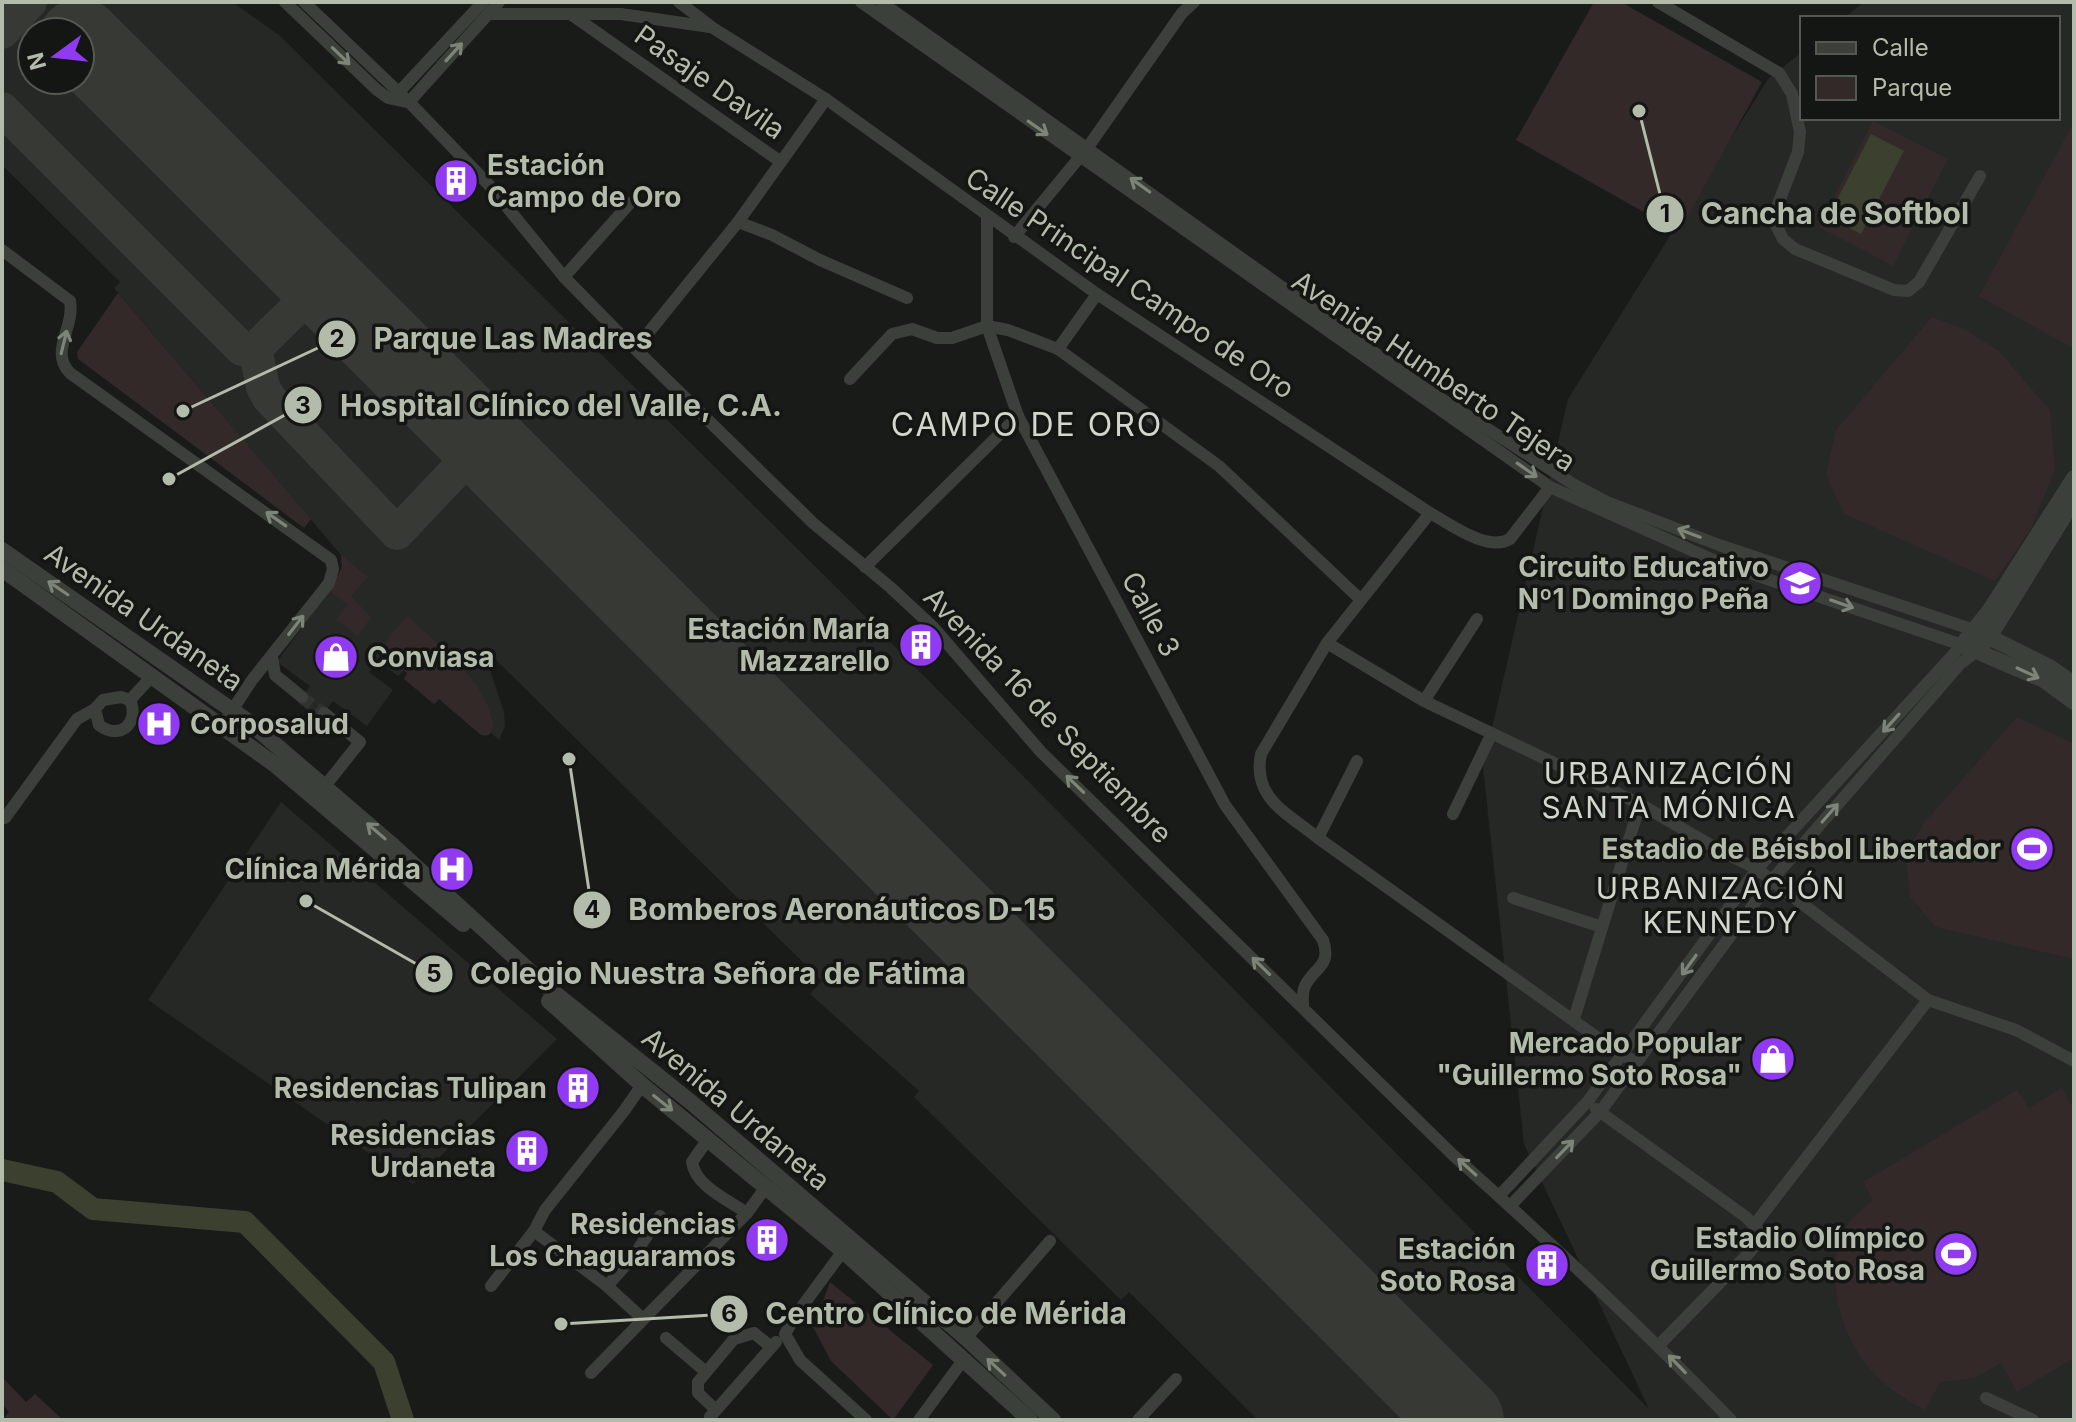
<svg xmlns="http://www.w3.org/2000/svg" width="2076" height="1422" font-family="Inter,sans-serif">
<rect width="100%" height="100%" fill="#191b19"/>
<g fill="#262825" fill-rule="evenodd">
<path d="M2,2H232L279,35L836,587L1649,1409L1524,1144L1483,767L1568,399L1768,79L1802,52V118H2058V18H1844L1864,2H2074V1420H1258L1129,1292L1121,1300L914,1097L919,1091L810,994L822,981L496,660L489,667L504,712L505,726L499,740L491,733L486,736L481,735L439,699L434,704L404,679L408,673L404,670L398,676L379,662L382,653L369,672L393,690L367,726L333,701L319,719L298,703L310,686L277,662L336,580L342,566L341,555L114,288L120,282L2,165ZM32,32H80V80H32Z"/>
<path d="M281,802L557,1039L413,1184L148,1000Z"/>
</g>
<g fill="#332929">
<path d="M1594,2H1621L1762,82L1679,232L1516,140Z"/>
<path d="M1873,121L1948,159L1893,266L1819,227Z"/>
<path d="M2074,122V349L1979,296Z"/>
<path d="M118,293L311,519L304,528L78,359L77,352Z"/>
<path d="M1932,317L1964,329L1999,351L2050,410L2055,470L2031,528L1995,581L1844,514L1826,475L1836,430Z"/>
<path d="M341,555L368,577L351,596L371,617L358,636L336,620L348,605L328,590L342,569Z"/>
<path d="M408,616C438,646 487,680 493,725L489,735H481L439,699L434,704L404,679L407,673L382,653L390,635Z"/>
<path d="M2017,717L2074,744V959L1936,927L1910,897L1906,853L1924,823Z"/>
<path d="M2062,1088L2074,1110V1358L2017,1392L2001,1363L1975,1378L1940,1382L1925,1410C1909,1401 1893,1392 1879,1379C1841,1342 1818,1269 1850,1221C1856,1213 1866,1207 1873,1200L1863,1182L2017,1090L2029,1108Z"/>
<path d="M830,1282L933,1365L893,1420L831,1361L813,1327Z"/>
<path d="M2,1377L26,1402L35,1394L63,1420H2L9,1412L2,1404Z"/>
</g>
<path fill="#3b402f" d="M1871,134L1904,151L1861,234L1828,217Z"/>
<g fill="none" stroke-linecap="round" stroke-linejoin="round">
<path stroke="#3b402f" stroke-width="22" d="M2,1170L57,1182L93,1209L245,1222L384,1362L403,1420"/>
<g stroke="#363934" stroke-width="34">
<path d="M2,32L30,2"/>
<path d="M2,109L242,349H255L323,282"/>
<path d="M255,349L263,387L269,398L397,533L483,442"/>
</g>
<path stroke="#363934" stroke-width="84" d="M80,40L1462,1420"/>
<path stroke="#30332f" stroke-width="12" stroke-dasharray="12 6" stroke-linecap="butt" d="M302,697L324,713"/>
<g stroke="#3c403a" stroke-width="12">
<path d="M285,2L377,90L388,98L406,102"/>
<path d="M304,2L409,102L489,185L564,277L615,329L813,523L890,587L933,627L1041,752L1453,1155C1548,1240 1642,1328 1731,1420"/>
<path d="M679,2L713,28L826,99L1097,294L1430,513C1452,525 1487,552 1510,539L1550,487"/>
<path d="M861,2L1550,487L1720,563L1962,645L1757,869L1588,1101L1499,1196"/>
<path d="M881,2L1417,383L1573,484L1607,502L1719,545L1974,630"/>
<path d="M1658,2L1779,73L1792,94L1800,132L1798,152L1777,207L1776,225L1783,239L1795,249L1894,290L1908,291L1919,282L1980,176"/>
<path d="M489,14H621L710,27"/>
<path d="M572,15L781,162"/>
<path d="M398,93L483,2"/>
<path d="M409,102L499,2"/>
<path d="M987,215V326L1018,416L1225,805L1323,940C1332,967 1314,967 1305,986C1302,992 1303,1000 1303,1006"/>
<path d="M738,222L772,235L820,260L907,298"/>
<path d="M1014,237L1088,147L1182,13L1194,2"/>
<path d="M2,250L70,301C75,327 49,352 70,373L331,560L333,569L329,583L252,680L222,726"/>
<path d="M564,277L630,203"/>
<path d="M636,348L738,222L826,99"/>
<path d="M1058,349L1097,294"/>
<path d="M850,379L892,334L912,329L937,338H952L987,326L1008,330L1058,349L1219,466L1360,599"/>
<path d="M1430,513L1327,643L1261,754C1252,798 1287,813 1318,838L1616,1051L1636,1062"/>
<path d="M865,567L1018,416"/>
<path d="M1327,643L1424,701L1640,804L1721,851L1757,869L1928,1000L2016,1030L2074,1061"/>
<path d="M272,657L275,675L302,697"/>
<path d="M1424,701L1477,619"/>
<path d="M95,709L99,725C120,741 140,723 130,700L153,675"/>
<path d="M324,713L360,742L325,786"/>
<path d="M1453,814L1491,735"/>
<path d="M5,818L77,719L95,709L103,700L121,697L130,700"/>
<path d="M1318,838L1357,761"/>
<path d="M1513,898L1602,927"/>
<path d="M1574,1019L1640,804"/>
<path d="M1596,1109L1746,1217L1758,1230L1759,1240L1749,1253L1659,1345"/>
<path d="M708,1139L692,1162C695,1186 728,1200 747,1213"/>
<path d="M1511,1205L1600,1112L1771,881L1960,664L1978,650"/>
<path d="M1755,1224L1928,1000"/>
<path d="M534,1231L607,1286L643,1319"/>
<path d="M843,1251L798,1312L785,1334L800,1360L866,1420"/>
<path d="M491,1286L534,1231L545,1210L624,1111L642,1085"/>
<path d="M607,1286L633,1257L660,1216"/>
<path d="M666,1338L706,1372"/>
<path d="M966,1338L1050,1241"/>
<path d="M591,1373L747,1213L766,1187"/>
<path d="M1986,1398L2033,1420"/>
<path d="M716,1410L698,1393V1382L734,1339L754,1333L771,1347"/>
<path d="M710,1417L776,1342"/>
<path d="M919,1420L964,1359"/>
<path d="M1138,1420L1176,1379"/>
</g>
<g stroke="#3c403a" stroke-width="16">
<path d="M2074,478L1990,610L1962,645L2044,680L2074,702"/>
<path d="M2,550L249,722L391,844L547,987L692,1103L966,1338L1053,1420"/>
<path d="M2,569L274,764L463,924"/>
<path d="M1981,633L2051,668L2074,684"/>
<path d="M1978,650L1989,637L2074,500"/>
<path d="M549,1001L642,1085L843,1251L1030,1420"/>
</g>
</g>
<defs><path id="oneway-shaft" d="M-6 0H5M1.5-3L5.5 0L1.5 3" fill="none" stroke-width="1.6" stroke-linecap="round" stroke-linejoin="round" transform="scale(2)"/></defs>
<g stroke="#7d8478">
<use href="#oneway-shaft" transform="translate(454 52) rotate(-48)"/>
<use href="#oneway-shaft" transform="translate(341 56) rotate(44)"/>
<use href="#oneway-shaft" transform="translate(1038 128) rotate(35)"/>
<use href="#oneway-shaft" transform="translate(1140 185) rotate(-144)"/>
<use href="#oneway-shaft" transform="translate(64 342) rotate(-76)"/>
<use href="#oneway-shaft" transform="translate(1527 470) rotate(35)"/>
<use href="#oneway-shaft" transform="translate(276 519) rotate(-145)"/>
<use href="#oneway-shaft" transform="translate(1689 533) rotate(-159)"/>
<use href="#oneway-shaft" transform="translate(58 588) rotate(-146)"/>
<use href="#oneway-shaft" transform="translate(1842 604) rotate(19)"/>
<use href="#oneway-shaft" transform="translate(296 625) rotate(-52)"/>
<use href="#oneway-shaft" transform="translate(2028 673) rotate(25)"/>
<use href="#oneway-shaft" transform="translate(1891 723) rotate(132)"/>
<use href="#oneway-shaft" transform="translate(1075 784) rotate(-136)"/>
<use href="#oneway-shaft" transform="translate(1830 813) rotate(-49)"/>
<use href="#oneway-shaft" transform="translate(376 831) rotate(-139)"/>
<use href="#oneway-shaft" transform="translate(1689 965) rotate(126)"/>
<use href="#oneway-shaft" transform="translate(1261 966) rotate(-136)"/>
<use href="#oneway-shaft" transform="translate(663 1103) rotate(39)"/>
<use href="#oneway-shaft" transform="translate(1565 1149) rotate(-46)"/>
<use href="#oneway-shaft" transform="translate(1467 1167) rotate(-138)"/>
<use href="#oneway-shaft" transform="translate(1677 1364) rotate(-134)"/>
<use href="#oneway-shaft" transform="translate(996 1367) rotate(-137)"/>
</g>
<defs>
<g id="building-disc" transform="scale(2.3)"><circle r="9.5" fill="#903af2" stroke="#141614"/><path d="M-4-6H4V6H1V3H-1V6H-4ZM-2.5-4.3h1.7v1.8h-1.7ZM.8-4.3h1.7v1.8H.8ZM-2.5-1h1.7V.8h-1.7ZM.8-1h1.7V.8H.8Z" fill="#fff"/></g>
<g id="school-disc" transform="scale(2.3)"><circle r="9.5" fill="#903af2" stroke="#141614"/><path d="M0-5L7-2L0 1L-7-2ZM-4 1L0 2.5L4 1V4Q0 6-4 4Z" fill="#fff"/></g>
<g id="shop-disc" transform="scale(2.3)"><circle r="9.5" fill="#903af2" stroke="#141614"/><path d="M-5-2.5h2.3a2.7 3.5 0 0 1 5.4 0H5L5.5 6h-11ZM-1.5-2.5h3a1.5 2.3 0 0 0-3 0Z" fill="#fff"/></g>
<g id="hospital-disc" transform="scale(2.3)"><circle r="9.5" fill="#903af2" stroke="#141614"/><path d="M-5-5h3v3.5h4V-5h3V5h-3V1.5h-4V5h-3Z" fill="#fff"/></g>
<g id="stadium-disc" transform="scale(2.3)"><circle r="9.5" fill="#903af2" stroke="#141614"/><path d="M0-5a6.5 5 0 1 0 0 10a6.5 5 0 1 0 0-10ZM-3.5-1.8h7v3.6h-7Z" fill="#fff"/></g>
</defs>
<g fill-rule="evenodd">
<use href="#building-disc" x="456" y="181"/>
<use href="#school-disc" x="1800" y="583"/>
<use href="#building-disc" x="921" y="645"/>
<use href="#shop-disc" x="336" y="657"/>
<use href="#hospital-disc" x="159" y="724"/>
<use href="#stadium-disc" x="2032" y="849"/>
<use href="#hospital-disc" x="452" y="869"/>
<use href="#shop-disc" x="1773" y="1059"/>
<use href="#building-disc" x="578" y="1088"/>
<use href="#building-disc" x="527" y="1151"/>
<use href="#building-disc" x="767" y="1240"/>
<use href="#stadium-disc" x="1956" y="1254"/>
<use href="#building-disc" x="1547" y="1265"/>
</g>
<g text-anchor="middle" stroke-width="7" stroke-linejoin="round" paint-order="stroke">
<g font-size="28" fill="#b3bbab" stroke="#141614">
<text transform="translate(710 82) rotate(35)" y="10">Pasaje Davila</text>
<text transform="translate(1130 283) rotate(34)" y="10">Calle Principal Campo de Oro</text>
<text transform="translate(1434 371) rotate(34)" y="10">Avenida Humberto Tejera</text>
<text transform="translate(1151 614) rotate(62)" y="10">Calle 3</text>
<text transform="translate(144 617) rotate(35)" y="10">Avenida Urdaneta</text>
<text transform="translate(1048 715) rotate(46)" y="10">Avenida 16 de Septiembre</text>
<text transform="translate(736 1109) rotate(40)" y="10">Avenida Urdaneta</text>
</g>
<g font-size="28" font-weight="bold" fill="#b3bbab" stroke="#141614" text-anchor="end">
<text x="487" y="175" text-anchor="start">Estación<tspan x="487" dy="32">Campo de Oro</tspan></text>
<text x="1769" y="577">Circuito Educativo<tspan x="1769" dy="32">Nº1 Domingo Peña</tspan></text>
<text x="890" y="639">Estación María<tspan x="890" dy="32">Mazzarello</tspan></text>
<text x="367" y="667" text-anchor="start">Conviasa</text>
<text x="190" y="734" text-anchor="start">Corposalud</text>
<text x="2001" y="859">Estadio de Béisbol Libertador</text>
<text x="421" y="879">Clínica Mérida</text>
<text x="1742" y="1053">Mercado Popular<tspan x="1742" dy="32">"Guillermo Soto Rosa"</tspan></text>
<text x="547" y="1098">Residencias Tulipan</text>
<text x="496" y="1145">Residencias<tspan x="496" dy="32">Urdaneta</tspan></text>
<text x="736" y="1234">Residencias<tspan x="736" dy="32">Los Chaguaramos</tspan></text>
<text x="1925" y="1248">Estadio Olímpico<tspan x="1925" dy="32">Guillermo Soto Rosa</tspan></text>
<text x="1516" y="1259">Estación<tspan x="1516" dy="32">Soto Rosa</tspan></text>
</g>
<g font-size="30" letter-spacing="2" fill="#d1d7cc" stroke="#141614">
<text x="1669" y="784">URBANIZACIÓN<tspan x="1669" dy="34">SANTA MÓNICA</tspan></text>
<text x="1721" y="899">URBANIZACIÓN<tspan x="1721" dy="34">KENNEDY</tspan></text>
</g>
<g font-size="32" letter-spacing="2" fill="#d1d7cc" stroke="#141614">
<text x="1027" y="436">CAMPO DE ORO</text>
</g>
</g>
<path fill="none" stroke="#b3bbab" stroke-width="3" d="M1639 111L1665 214M183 411L337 339M169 479L303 405M569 759L592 910M306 901L434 974M561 1324L729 1314"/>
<g fill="#b3bbab" stroke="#141614" stroke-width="3">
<circle cx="1639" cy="111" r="8"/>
<circle cx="183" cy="411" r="8"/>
<circle cx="169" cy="479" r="8"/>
<circle cx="569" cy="759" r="8"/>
<circle cx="306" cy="901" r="8"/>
<circle cx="561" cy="1324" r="8"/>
<circle cx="1665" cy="214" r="20"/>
<circle cx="337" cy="339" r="20"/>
<circle cx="303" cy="405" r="20"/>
<circle cx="592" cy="910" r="20"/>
<circle cx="434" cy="974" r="20"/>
<circle cx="729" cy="1314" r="20"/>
</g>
<g font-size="24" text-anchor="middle" font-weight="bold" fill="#111">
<text x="1665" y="222">1</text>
<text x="337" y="347">2</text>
<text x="303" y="414">3</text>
<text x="592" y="918">4</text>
<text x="434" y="982">5</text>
<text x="729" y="1322">6</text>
</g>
<g font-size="30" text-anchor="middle" font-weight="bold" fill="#b3bbab" stroke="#141614" stroke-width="7" stroke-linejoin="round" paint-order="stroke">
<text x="1835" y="224">Cancha de Softbol</text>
<text x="513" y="349">Parque Las Madres</text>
<text x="561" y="416">Hospital Clínico del Valle, C.A.</text>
<text x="842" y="920">Bomberos Aeronáuticos D-15</text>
<text x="718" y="984">Colegio Nuestra Señora de Fátima</text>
<text x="946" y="1324">Centro Clínico de Mérida</text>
</g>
<rect width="2076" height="1422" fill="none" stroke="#b3bbab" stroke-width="8"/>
<rect x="1800" y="16" width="260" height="104" fill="#141614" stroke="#545850" stroke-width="2"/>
<rect x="1816" y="42" width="40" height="12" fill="#3c403a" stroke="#545850" stroke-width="2"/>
<text x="1872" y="56" font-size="24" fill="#b3bbab">Calle</text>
<rect x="1816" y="76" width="40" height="24" fill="#332929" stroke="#545850" stroke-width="2"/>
<text x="1872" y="96" font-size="24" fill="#b3bbab">Parque</text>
<g transform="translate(56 56) rotate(255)"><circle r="38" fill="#141614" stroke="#545850" stroke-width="2"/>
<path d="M0-6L14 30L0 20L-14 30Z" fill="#903af2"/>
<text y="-12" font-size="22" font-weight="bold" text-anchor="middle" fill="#b3bbab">N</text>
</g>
</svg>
